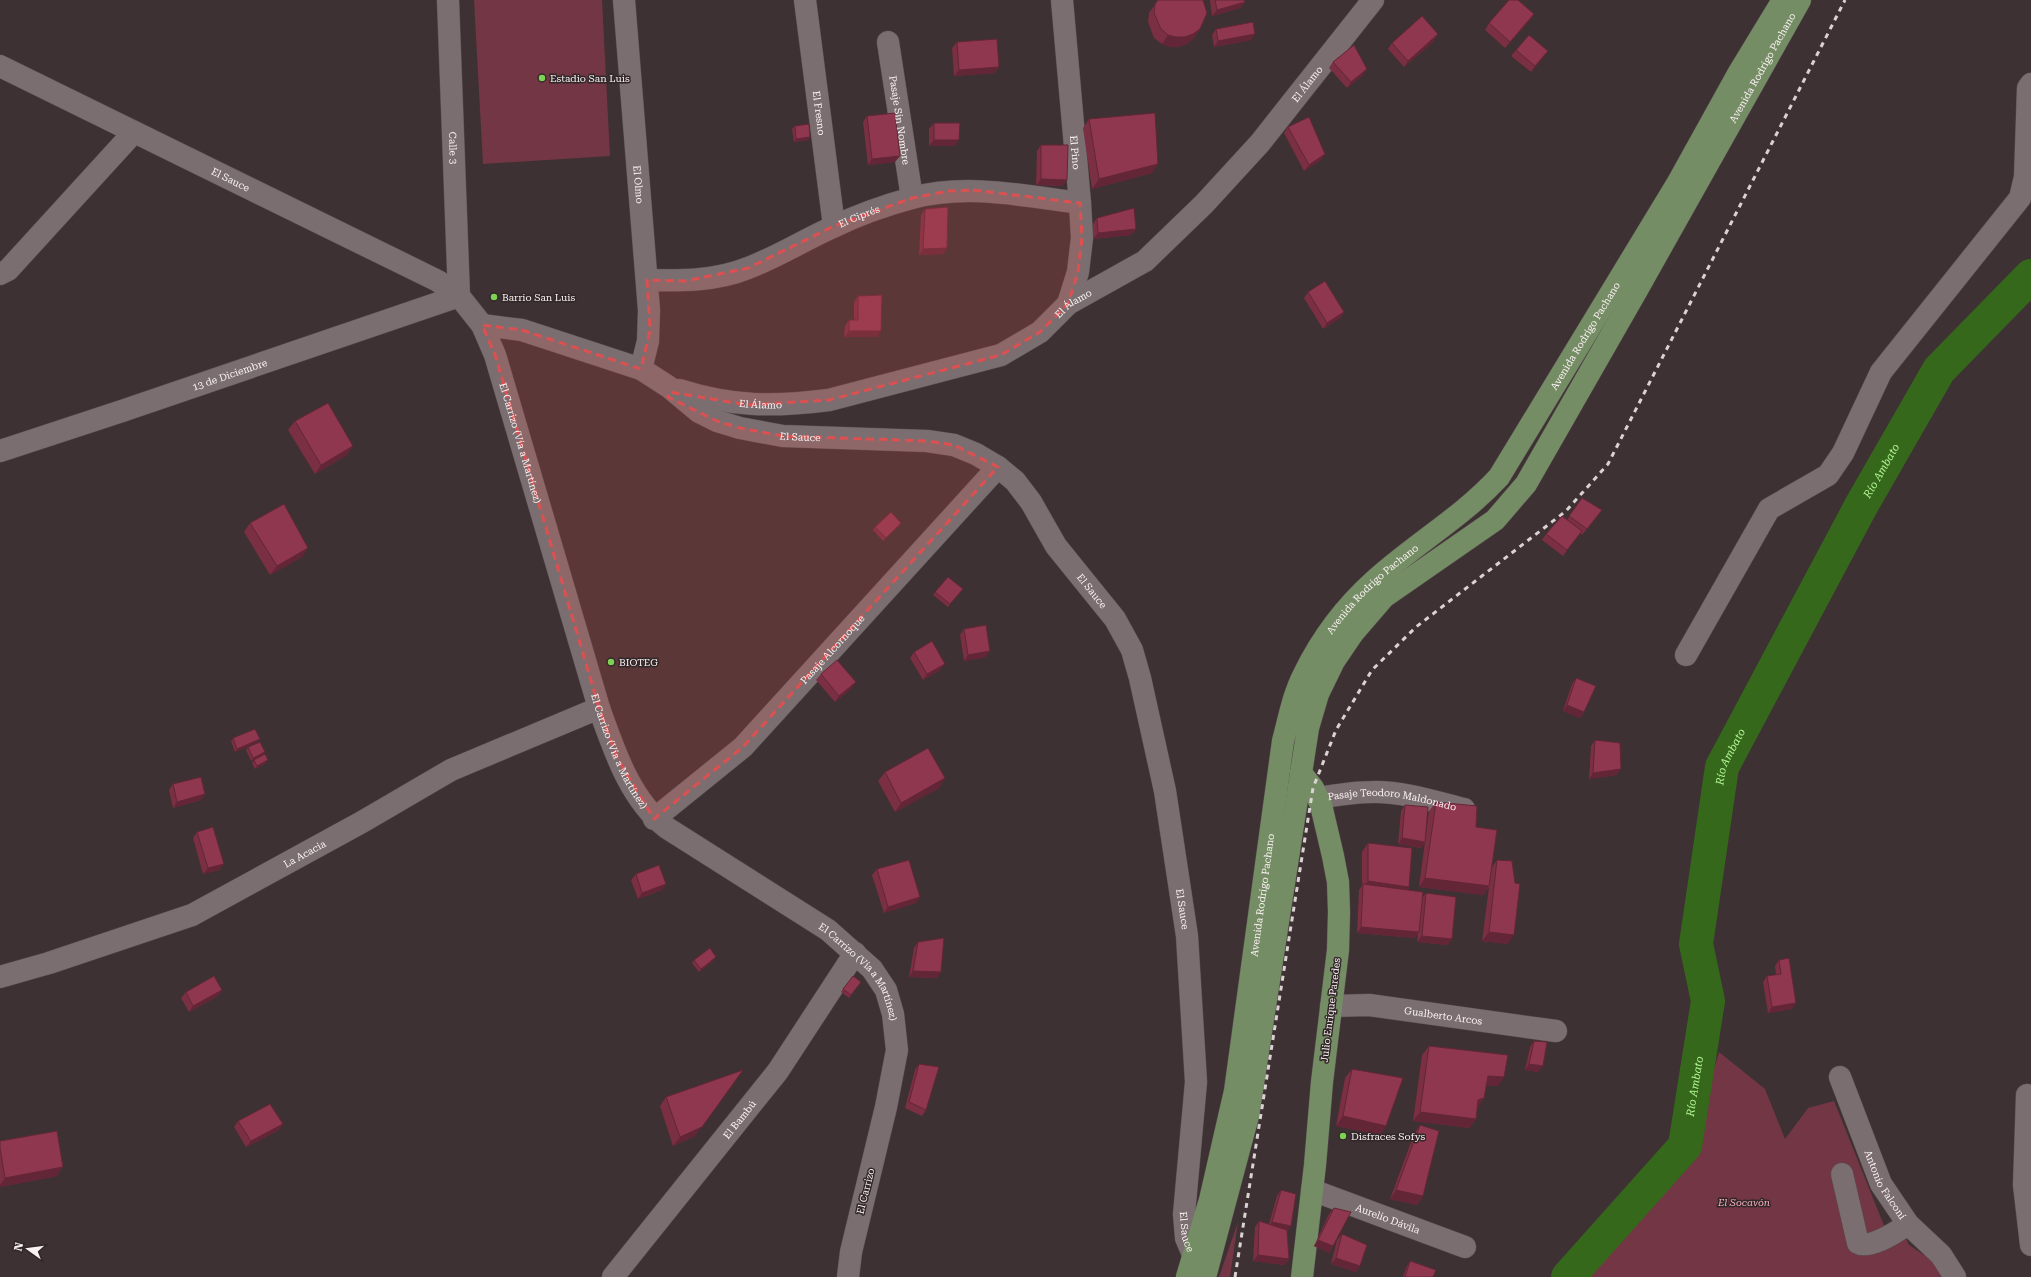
<svg xmlns="http://www.w3.org/2000/svg" width="2031" height="1277" font-family="'Roboto Serif',serif">
<rect width="100%" height="100%" fill="#3d3133"/>
<g fill="#733644">
<path d="M474,0H602L610,156L483,164Z"/>
<path d="M1719,1052L1765,1089L1785,1139L1808,1108L1834,1101L1885,1228L1906,1239L1909,1245L1936,1263L1945,1277H1575L1691,1149Z"/>
<path d="M1238,1222L1230,1277H1219Z"/>
</g>
<g fill="none" stroke-linecap="round" stroke-linejoin="round">
<path stroke="#36681c" stroke-width="34" id="s1" d="M1568,1277L1685,1146L1708,1001L1696,944L1722,767L1861,506L1939,370L2031,276"/>
<g stroke="#574d4f" stroke-width="23">
<g id="minor">
<path id="s2" d="M448,0L459,296"/>
<path id="s3" d="M624,0L649,310L648,341L641,369"/>
<path id="s4" d="M805,0L834,226"/>
<path id="s5" d="M1062,0L1080,203L1082,238L1078,272L1068,304"/>
<path id="s6" d="M888,42L912,198"/>
<path id="s7" d="M0,66L438,281L459,296L482,325L495,355L599,708C614,750 630,800 667,828L828,930L872,969L886,990L893,1014L897,1050L886,1107L851,1252L848,1277"/>
<path d="M0,274L8,270L134,132"/>
<path id="s8" d="M647,280C681,281 716,281 748,268C777,257 804,240 833,227C858,215 886,205 912,198C967,183 1025,196 1080,203"/>
<path id="s9" d="M482,325L522,330L641,369L669,387L699,412L717,421L740,428L783,436L927,441L954,445L976,454L998,467L1015,481L1031,502L1056,546L1115,619L1132,650L1140,678L1165,791L1187,936L1196,1082L1184,1214L1186,1238L1194,1257L1204,1262"/>
<path id="s10" d="M679,390C733,407 774,407 829,400L1001,355L1040,332L1068,304L1145,261L1204,204L1260,143L1373,0"/>
<path id="s11" d="M0,451L122,411L459,296"/>
<path d="M1686,655L1769,509L1828,475L1843,453L1881,372L2020,198L2025,177L2028,88L2031,84"/>
<path id="s12" d="M1318,798C1336,795 1354,792 1373,792C1402,791 1436,802 1464,809"/>
<path id="s13" d="M654,819L743,747L998,467"/>
<path id="s14" d="M0,977L49,963L192,915L362,822L451,770L599,708"/>
<path id="s15" d="M1331,1006L1369,1005L1556,1031"/>
<path id="s16" d="M1840,1077L1881,1184L1908,1224L1941,1255L1955,1277"/>
<path d="M2027,1095L2024,1185L2031,1245"/>
<path d="M1842,1174L1858,1243C1870,1250 1898,1231 1908,1224"/>
<path id="s17" d="M1312,1190L1465,1247"/>
<path id="s18" d="M613,1277L778,1071L855,953"/>
</g>
</g>
<g stroke="#574d4f" stroke-width="23">
<g id="major">
<path d="M1301,773L1313,788L1321,805L1333,856L1338,882L1339,912L1338,950L1322,1082L1315,1165L1302,1277"/>
<path id="s19" d="M1187,1277L1210,1200L1235,1091L1283,741C1289,719 1293,695 1304,674C1321,639 1346,606 1375,580C1416,543 1461,518 1499,477L1677,184L1738,74L1783,0"/>
<path id="s20" d="M1205,1277L1248,1116L1308,728L1318,694L1334,661L1353,633L1384,597L1495,520L1526,484L1637,290L1800,0"/>
</g>
</g>
<use href="#minor" stroke="#7b6e70" stroke-width="22"/>
<use href="#major" stroke="#758d64" stroke-width="22"/>
<path stroke="#dbd2d4" stroke-width="3" stroke-dasharray="5 5" stroke-linecap="butt" d="M1235,1277L1313,788L1336,730L1372,670L1416,627L1566,511L1608,464L1845,0"/>
</g>
<g fill="#7a2f43">
<path d="M1158,0L1200,29L1194,38L1187,44L1179,47H1170L1162,44L1154,38L1148,22L1149,13Z"/>
<path d="M1210,0H1244L1245,2L1240,8L1212,16Z"/>
<path d="M1534,14L1530,20L1505,48L1485,30L1489,23Z"/>
<path d="M1216,29L1251,40L1214,47L1212,35Z"/>
<path d="M1434,41L1404,67L1388,49L1392,43Z"/>
<path d="M957,42L995,73L954,76L952,48Z"/>
<path d="M1516,50L1548,51L1531,72L1511,56Z"/>
<path d="M1333,62L1363,75L1347,88L1329,68Z"/>
<path d="M867,116L895,162L868,165L863,122Z"/>
<path d="M1089,119L1152,173L1092,189L1083,128Z"/>
<path d="M934,123L955,146H929V129Z"/>
<path d="M795,126L808,140L794,142L792,129Z"/>
<path d="M1288,127L1325,154L1321,160L1304,171L1284,133Z"/>
<path d="M1041,145L1063,186L1036,185L1037,151Z"/>
<path d="M925,209L947,248L943,254L919,255L921,215Z"/>
<path d="M1097,218L1136,229L1131,235L1093,239V224Z"/>
<path d="M1308,292L1344,312L1340,318L1323,329L1304,298Z"/>
<path d="M858,296L881,331L877,337H844L845,326L849,320H854V302Z"/>
<path d="M295,421L347,455L315,474L288,430Z"/>
<path d="M1582,498L1602,510L1582,535L1580,533L1563,556L1542,540L1546,534L1567,520Z"/>
<path d="M250,523L302,557L270,575L244,532Z"/>
<path d="M901,523L899,526L883,541L873,530L875,527Z"/>
<path d="M963,589L948,607L933,595L935,592Z"/>
<path d="M964,629L986,657L964,661L960,635Z"/>
<path d="M914,652L940,670L923,680L910,658Z"/>
<path d="M821,674L852,688L835,702L816,680Z"/>
<path d="M1576,678L1584,712L1580,718L1563,711L1572,684Z"/>
<path d="M233,738L260,739L257,742L235,752L231,741Z"/>
<path d="M1595,740L1621,769L1616,775L1589,779L1591,746Z"/>
<path d="M248,747L263,755L266,763L255,769L252,763L254,760L261,756L251,761L246,750Z"/>
<path d="M885,772L939,788L895,812L878,781Z"/>
<path d="M173,784L205,794L201,800L173,808L169,790Z"/>
<path d="M1436,802L1476,827L1492,867L1497,860L1508,944L1482,941L1489,887L1483,895L1419,887L1429,811Z"/>
<path d="M1405,805L1425,842L1421,848L1398,844L1401,811Z"/>
<path d="M197,832L224,864L219,870L203,874L193,838Z"/>
<path d="M1368,843L1409,887L1408,890L1422,898L1426,893L1448,945L1417,942L1418,933L1415,938L1357,933L1359,890L1362,886V852Z"/>
<path d="M877,869L920,897L916,903L884,913L872,875Z"/>
<path d="M636,874L666,884L662,890L638,899L631,880Z"/>
<path d="M918,942L941,972L936,978L909,977L914,948Z"/>
<path d="M694,960H714L699,972L692,963Z"/>
<path d="M1779,960L1792,1009L1768,1013L1763,982L1767,976L1776,975L1775,966Z"/>
<path d="M853,976L861,982L849,998L841,992Z"/>
<path d="M222,990L218,996L189,1012L181,998L186,992Z"/>
<path d="M1534,1041L1538,1072L1525,1070L1530,1047Z"/>
<path d="M1429,1046L1498,1086L1486,1085L1484,1098L1477,1108L1476,1119L1469,1128L1413,1121L1422,1055Z"/>
<path d="M919,1064L926,1110L922,1116L905,1108L915,1070Z"/>
<path d="M1352,1069L1386,1126L1380,1135L1336,1126L1345,1078Z"/>
<path d="M666,1097L695,1136L673,1146L660,1106Z"/>
<path d="M238,1121L279,1130L246,1147L234,1127Z"/>
<path d="M1420,1125L1423,1196L1417,1205L1390,1199L1414,1134Z"/>
<path d="M0,1141L57,1176L0,1187Z"/>
<path d="M1281,1190L1291,1226L1287,1232L1289,1259L1284,1265L1253,1261L1255,1227L1259,1221L1269,1224L1277,1196Z"/>
<path d="M1334,1208L1333,1246L1329,1253L1314,1246L1329,1214Z"/>
<path d="M1342,1234L1360,1266L1356,1272L1331,1264L1337,1240Z"/>
<path d="M1410,1261L1433,1277H1403L1406,1268Z"/>
</g>
<g fill="#632637">
<path d="M1245,2L1240,8L1212,16L1217,10Z"/>
<path d="M1534,14L1530,20L1505,48L1510,42Z"/>
<path d="M1200,29L1194,38L1187,44L1179,47H1170L1162,44L1168,35Z"/>
<path d="M1255,34L1251,40L1214,47L1218,41Z"/>
<path d="M1438,34L1434,41L1404,67L1408,61Z"/>
<path d="M1548,51L1544,57L1531,72L1535,66Z"/>
<path d="M999,67L995,73L954,76L959,70Z"/>
<path d="M1367,69L1363,75L1347,88L1351,82Z"/>
<path d="M810,137L808,140L794,142L796,139Z"/>
<path d="M934,140H959L955,146H929Z"/>
<path d="M1325,154L1321,160L1304,171L1309,165Z"/>
<path d="M900,156L895,162L868,165L872,159Z"/>
<path d="M1158,164L1152,173L1092,189L1099,179Z"/>
<path d="M1041,179L1067,180L1063,186L1036,185Z"/>
<path d="M1136,229L1131,235L1093,239L1098,233Z"/>
<path d="M947,248L943,254L919,255L923,249Z"/>
<path d="M1344,312L1340,318L1323,329L1327,323Z"/>
<path d="M849,331H881L877,337H844Z"/>
<path d="M353,446L347,455L315,474L321,465Z"/>
<path d="M901,523L899,526L883,541Z"/>
<path d="M308,548L302,557L270,575L277,566Z"/>
<path d="M990,651L986,657L964,661L968,655Z"/>
<path d="M945,664L940,670L923,680L927,674Z"/>
<path d="M856,682L852,688L835,702L839,696Z"/>
<path d="M1567,705L1584,712L1580,718L1563,711Z"/>
<path d="M260,739L257,742L235,752L237,749Z"/>
<path d="M265,752L263,756L251,761L253,758Z"/>
<path d="M268,760L266,763L255,769L257,766Z"/>
<path d="M1621,769L1616,775L1589,779L1593,773Z"/>
<path d="M945,778L939,788L895,812L901,803Z"/>
<path d="M205,794L201,800L173,808L177,802Z"/>
<path d="M1402,838L1425,842L1421,848L1398,844Z"/>
<path d="M224,864L219,870L203,874L208,868Z"/>
<path d="M1425,878L1489,886L1483,895L1419,887Z"/>
<path d="M1368,881L1409,887L1403,896L1363,888Z"/>
<path d="M666,884L662,890L638,899L642,893Z"/>
<path d="M920,897L916,903L884,913L888,907Z"/>
<path d="M1361,927L1419,932L1415,938L1357,933Z"/>
<path d="M1489,932L1514,935L1508,944L1482,941Z"/>
<path d="M1422,936L1452,939L1448,945L1417,942Z"/>
<path d="M716,957L714,960L699,972L701,969Z"/>
<path d="M913,971L941,972L936,978L909,977Z"/>
<path d="M222,990L218,996L189,1012L193,1006Z"/>
<path d="M1796,1003L1792,1009L1768,1013L1772,1007Z"/>
<path d="M1529,1064L1543,1066L1538,1072L1525,1070Z"/>
<path d="M1488,1076L1504,1077L1498,1086L1481,1085Z"/>
<path d="M737,1079L695,1136L673,1146L680,1137Z"/>
<path d="M1484,1098L1478,1108L1472,1109L1478,1100Z"/>
<path d="M1420,1112L1476,1119L1469,1128L1413,1121Z"/>
<path d="M1343,1116L1386,1126L1380,1135L1336,1126Z"/>
<path d="M283,1124L279,1130L246,1147L251,1141Z"/>
<path d="M63,1167L57,1176L0,1187V1185L5,1178Z"/>
<path d="M1396,1190L1423,1196L1417,1205L1390,1199Z"/>
<path d="M1272,1222L1291,1226L1287,1232L1268,1228Z"/>
<path d="M1318,1240L1333,1246L1329,1253L1314,1246Z"/>
<path d="M1258,1255L1289,1259L1284,1265L1253,1261Z"/>
<path d="M1336,1258L1360,1266L1356,1272L1331,1264Z"/>
</g>
<g fill="#8e374e" stroke="#632637">
<path d="M1158,0H1203L1207,13L1200,29L1193,34L1185,37H1176L1168,35L1161,29L1154,13L1155,4Z"/>
<path d="M1215,0H1244L1245,2L1217,10Z"/>
<path d="M1509,0H1518L1534,14L1510,42L1489,23Z"/>
<path d="M1422,16L1438,34L1408,61L1392,43Z"/>
<path d="M1253,22L1255,34L1218,41L1216,29Z"/>
<path d="M1529,35L1548,51L1535,66L1516,50Z"/>
<path d="M997,39L999,67L959,70L957,42Z"/>
<path d="M1354,45L1367,69L1351,82L1333,62Z"/>
<path d="M895,113L900,156L872,159L867,116Z"/>
<path d="M1155,113L1158,164L1099,179L1089,119Z"/>
<path d="M1309,117L1325,154L1309,165L1288,127Z"/>
<path d="M934,123H960L959,140H934Z"/>
<path d="M809,124L810,137L796,139L795,126Z"/>
<path d="M1041,145H1068L1067,180L1041,179Z"/>
<path d="M948,207L947,248L923,249L925,209Z"/>
<path d="M1134,208L1136,229L1098,233L1097,218Z"/>
<path d="M1325,281L1344,312L1327,323L1308,292Z"/>
<path d="M882,295L881,331H849V320H858V296Z"/>
<path d="M328,403L353,446L321,465L295,421Z"/>
<path d="M1582,498L1602,510L1587,529L1569,516Z"/>
<path d="M284,504L308,548L277,566L250,523Z"/>
<path d="M891,512L901,523L886,538L875,527Z"/>
<path d="M1562,516L1582,531L1567,550L1546,534Z"/>
<path d="M948,577L963,589L950,604L935,592Z"/>
<path d="M986,625L990,651L968,655L964,629Z"/>
<path d="M932,641L945,664L927,674L914,652Z"/>
<path d="M837,660L856,682L839,696L821,674Z"/>
<path d="M1576,678L1596,686L1584,712L1567,705Z"/>
<path d="M255,729L260,739L237,749L233,738Z"/>
<path d="M1595,740L1620,743L1621,769L1593,773Z"/>
<path d="M260,742L265,752L253,758L248,747Z"/>
<path d="M928,748L945,778L901,803L885,772Z"/>
<path d="M265,754L268,760L257,766L254,760Z"/>
<path d="M201,777L205,794L177,802L173,784Z"/>
<path d="M1436,802L1477,806L1476,827L1497,830L1489,886L1425,878Z"/>
<path d="M1405,805L1428,807L1425,842L1402,838Z"/>
<path d="M213,827L224,864L208,868L197,832Z"/>
<path d="M1368,843L1412,848L1409,887L1368,881Z"/>
<path d="M909,860L920,897L888,907L877,869Z"/>
<path d="M1497,860L1512,861L1515,883L1520,884L1514,935L1489,932Z"/>
<path d="M659,865L666,884L642,893L636,874Z"/>
<path d="M1363,884L1423,892L1419,932L1361,927Z"/>
<path d="M1426,893L1456,897L1452,939L1422,936Z"/>
<path d="M944,938L941,972L913,971L918,942Z"/>
<path d="M710,948L716,957L701,969L694,960Z"/>
<path d="M1789,958L1796,1003L1772,1007L1767,976L1781,974L1779,960Z"/>
<path d="M214,976L222,990L193,1006L186,992Z"/>
<path d="M853,976L861,982L851,995L843,989Z"/>
<path d="M1534,1041L1547,1042L1543,1066L1529,1064Z"/>
<path d="M1429,1046L1508,1055L1504,1077L1488,1076L1484,1098L1478,1100L1476,1119L1420,1112Z"/>
<path d="M919,1064L939,1067L926,1110L909,1102Z"/>
<path d="M1352,1069L1403,1078L1386,1126L1343,1116Z"/>
<path d="M743,1070L702,1127L680,1137L666,1097Z"/>
<path d="M270,1104L283,1124L251,1141L238,1121Z"/>
<path d="M1420,1125L1439,1131L1423,1196L1396,1190Z"/>
<path d="M57,1131L63,1167L5,1178L0,1148V1141Z"/>
<path d="M1281,1190L1296,1194L1291,1226L1272,1222Z"/>
<path d="M1334,1208L1351,1212L1333,1246L1318,1240Z"/>
<path d="M1259,1221L1287,1230L1289,1259L1258,1255Z"/>
<path d="M1342,1234L1367,1245L1360,1266L1336,1258Z"/>
<path d="M1410,1261L1436,1270L1433,1277H1405Z"/>
</g>
<path fill="#dd5051" fill-opacity="0.2" stroke="#dd5051" stroke-width="3" stroke-dasharray="8 5" stroke-linejoin="round" d="M973,190L1080,203L1082,238L1078,272L1068,304L1040,332L1001,355L829,400L748,405L669,392L668,397L717,421L740,428L783,436L927,441L954,445L998,467L743,747L654,819L617,758L599,708L495,355L482,325L522,330L641,369L650,330L647,280L685,281L748,268L834,226L912,198L948,191Z"/>
<g fill="#7dd154" stroke="#322729" stroke-width="1.5">
<circle cx="542" cy="78" r="4"/>
<circle cx="494" cy="297" r="4"/>
<circle cx="611" cy="662" r="4"/>
<circle cx="1343" cy="1136" r="4"/>
</g>
<g text-anchor="middle" stroke-width="3" stroke-linejoin="round" paint-order="stroke">
<g font-size="10" fill="#faf2f3" stroke="#322729">
<text dy="4" stroke="none"><textPath href="#s20" startOffset="1374">Avenida Rodrigo Pachano</textPath></text>
<text dy="4" stroke="none"><textPath href="#s10" startOffset="743">El Álamo</textPath></text>
<text dy="4" stroke="none"><textPath href="#s4" startOffset="114">El Fresno</textPath></text>
<text dy="4" stroke="none"><textPath href="#s6" startOffset="79">Pasaje Sin Nombre</textPath></text>
<text dy="4" stroke="none"><textPath href="#s2" startOffset="148">Calle 3</textPath></text>
<text dy="4" stroke="none"><textPath href="#s5" startOffset="153">El Pino</textPath></text>
<text dy="4" stroke="none"><textPath href="#s7" startOffset="257">El Sauce</textPath></text>
<text dy="4" stroke="none"><textPath href="#s3" startOffset="185">El Olmo</textPath></text>
<text dy="4" stroke="none"><textPath href="#s8" startOffset="225">El Ciprés</textPath></text>
<text dy="4" stroke="none"><textPath href="#s10" startOffset="419">El Álamo</textPath></text>
<text dy="4" stroke="none"><textPath href="#s19" startOffset="1061">Avenida Rodrigo Pachano</textPath></text>
<text dy="4" stroke="none"><textPath href="#s11" startOffset="242">13 de Diciembre</textPath></text>
<text dy="4" stroke="none"><textPath href="#s10" startOffset="83">El Álamo</textPath></text>
<text dy="4" stroke="none"><textPath href="#s9" startOffset="343">El Sauce</textPath></text>
<text dy="4" stroke="none"><textPath href="#s7" startOffset="675">El Carrizo (Vía a Martínez)</textPath></text>
<text dy="4" stroke="none"><textPath href="#s9" startOffset="703">El Sauce</textPath></text>
<text dy="4" stroke="none"><textPath href="#s19" startOffset="726">Avenida Rodrigo Pachano</textPath></text>
<text dy="4" stroke="none"><textPath href="#s13" startOffset="247">Pasaje Alcornoque</textPath></text>
<text dy="4" stroke="none"><textPath href="#s7" startOffset="999">El Carrizo (Vía a Martínez)</textPath></text>
<text dy="4" stroke="none"><textPath href="#s12" startOffset="75">Pasaje Teodoro Maldonado</textPath></text>
<text dy="4" stroke="none"><textPath href="#s14" startOffset="330">La Acacia</textPath></text>
<text dy="4" stroke="none"><textPath href="#s19" startOffset="390">Avenida Rodrigo Pachano</textPath></text>
<text dy="4" stroke="none"><textPath href="#s9" startOffset="1039">El Sauce</textPath></text>
<text dy="4" stroke="none"><textPath href="#s7" startOffset="1335">El Carrizo (Vía a Martínez)</textPath></text>
<text transform="translate(1330 1010) rotate(-83)" y="4">Julio Enrique Paredes</text>
<text dy="4" stroke="none"><textPath href="#s15" startOffset="113">Gualberto Arcos</textPath></text>
<text dy="4" stroke="none"><textPath href="#s18" startOffset="202">El Bambú</textPath></text>
<text dy="4" stroke="none"><textPath href="#s16" startOffset="117">Antonio Falconí</textPath></text>
<text transform="translate(865 1191) rotate(-76)" y="4">El Carrizo</text>
<text dy="4" stroke="none"><textPath href="#s17" startOffset="81">Aurelio Dávila</textPath></text>
<text dy="4" stroke="none"><textPath href="#s9" startOffset="1363">El Sauce</textPath></text>
</g>
<g font-size="10" fill="#faf2f3" stroke="#322729" text-anchor="start">
<text x="550" y="82">Estadio San Luis</text>
<text x="502" y="301">Barrio San Luis</text>
<text x="619" y="666">BIOTEG</text>
<text x="1351" y="1140">Disfraces Sofys</text>
</g>
<g font-size="10" font-style="italic" fill="#f9aebc" stroke="#322729">
<text x="1744" y="1206">El Socavón</text>
</g>
<g font-size="11" font-style="italic" fill="#aff591" stroke="#322729">
<text dy="4" stroke="none"><textPath href="#s1" startOffset="896">Río Ambato</textPath></text>
<text dy="4" stroke="none"><textPath href="#s1" startOffset="572">Río Ambato</textPath></text>
<text dy="4" stroke="none"><textPath href="#s1" startOffset="236">Río Ambato</textPath></text>
</g>
</g>
<g transform="translate(28 1249) rotate(284)" stroke="#322729" stroke-width="3" paint-order="stroke">
<path d="M0-3L7 15L0 10L-7 15Z" fill="#faf2f3"/>
<text y="-6" font-size="11" font-weight="bold" text-anchor="middle" fill="#faf2f3">N</text>
</g>
</svg>
